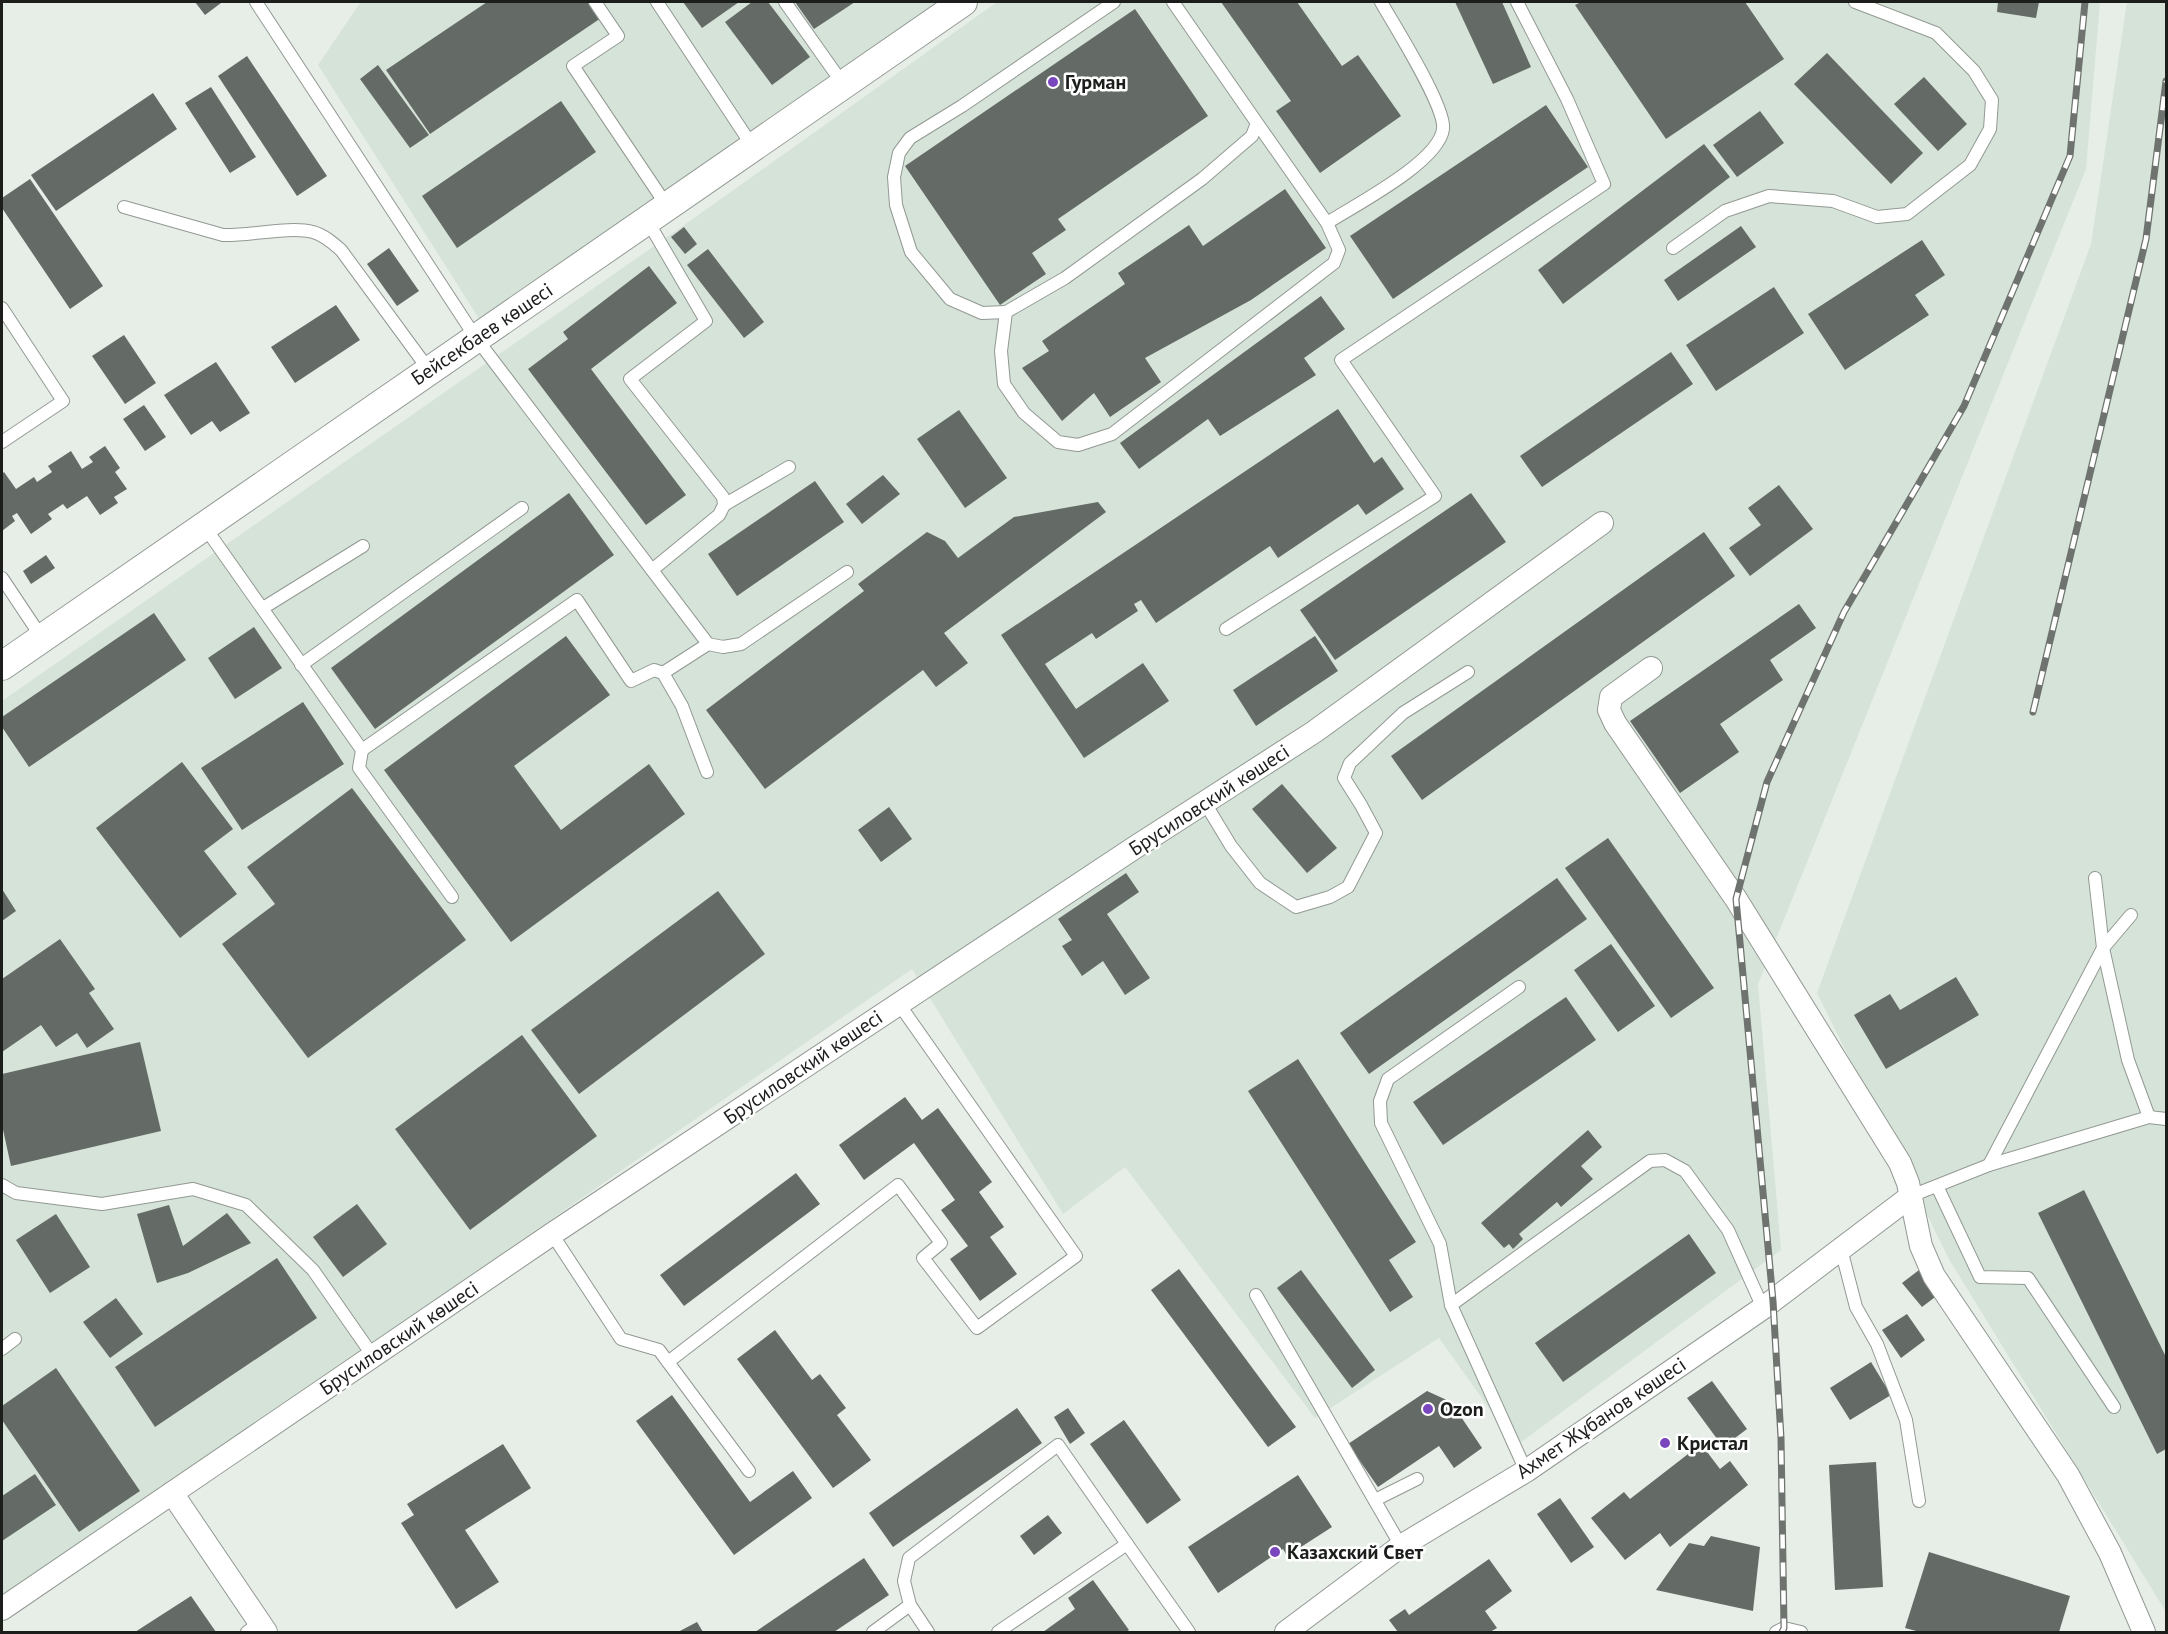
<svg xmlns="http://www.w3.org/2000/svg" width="2168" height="1634" font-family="'PT Sans',sans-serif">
<rect width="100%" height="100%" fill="#e7eee8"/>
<g fill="#d6e3d8">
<path d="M359,2H961L485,328L318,65L360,3Z"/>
<path d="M997,2H2100L2086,169L1758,984L1781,1250L1516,1446L1439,1338L1315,1418L1125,1167L1063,1214L912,969L2,1600V701L690,221Z"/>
<path d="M2127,2H2166V1612L1950,1261L1817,993L2091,244Z"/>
</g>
<g fill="#646a65">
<path d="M195,2H220L221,3L205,15Z"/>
<path d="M487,2H590L601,18L430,134L386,70Z"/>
<path d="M683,2H739L702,28Z"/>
<path d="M752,2H768L810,57L772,85L725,22Z"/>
<path d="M795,2H855L814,29Z"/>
<path d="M1221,2H1297L1342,66L1358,55L1401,116L1320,173L1276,111L1291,101Z"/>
<path d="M1455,2H1502L1531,67L1493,84Z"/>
<path d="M1581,2H1745L1784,59L1666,139L1575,5Z"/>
<path d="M1998,2H2039L2036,18L1997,12Z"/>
<path d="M1135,9L1208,116L1058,219L1066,230L1032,253L1046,274L1000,305L905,166Z"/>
<path d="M1827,53L1923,153L1891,184L1794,84Z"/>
<path d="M247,56L327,176L297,196L218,76Z"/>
<path d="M378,65L429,135L410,148L360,79Z"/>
<path d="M1924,77L1967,124L1938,151L1894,104Z"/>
<path d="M211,87L256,157L230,173L185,103Z"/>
<path d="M153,93L177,129L56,211L31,175Z"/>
<path d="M561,101L596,152L457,248L422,196Z"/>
<path d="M1546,105L1588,167L1393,299L1350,236Z"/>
<path d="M1760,111L1784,143L1737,177L1713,145Z"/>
<path d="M1704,144L1730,177L1563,304L1538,270Z"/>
<path d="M30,179L103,286L70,309L2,208V198Z"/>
<path d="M1285,189L1326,248L1251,300L1145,358L1161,382L1110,417L1094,393L1062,421L1022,368L1049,351L1042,341L1125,284L1118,273L1189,225L1203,246Z"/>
<path d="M1741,226L1756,247L1678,301L1664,280Z"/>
<path d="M684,227L697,244L685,254L671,237Z"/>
<path d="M1922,240L1945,275L1915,295L1929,315L1845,370L1808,314Z"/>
<path d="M389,248L419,291L397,306L367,264Z"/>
<path d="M708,249L764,322L744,338L687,265Z"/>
<path d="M649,266L677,303L591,369L686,495L646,525L528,369L568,339L563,332Z"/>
<path d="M1774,287L1804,333L1716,391L1686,345Z"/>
<path d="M1321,296L1345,329L1304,358L1316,375L1220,436L1208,419L1139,469L1120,443Z"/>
<path d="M336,305L360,340L295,383L271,347Z"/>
<path d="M124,335L156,383L125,404L92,356Z"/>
<path d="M1671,352L1693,384L1542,487L1520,456Z"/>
<path d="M216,362L250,413L220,432L212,421L191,435L164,395Z"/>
<path d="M144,405L166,437L145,451L123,419Z"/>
<path d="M1338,409L1374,463L1382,457L1404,489L1366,515L1358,504L1278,558L1270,546L1156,623L1141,600L1134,604L1138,611L1096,639L1092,633L1045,664L1076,709L1143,663L1169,701L1084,758L1001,635Z"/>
<path d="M959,410L1007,478L965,508L917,439Z"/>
<path d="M105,446L120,468L115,472L127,489L114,497L118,503L100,515L87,496L67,509L63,504L48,514L52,519L31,534L17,513L12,516L15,521L2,531V474L4,472L16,489L34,477L37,482L52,472L48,466L71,451L82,469L93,462L89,457Z"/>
<path d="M883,475L900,494L862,524L846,504Z"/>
<path d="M815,481L844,522L737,596L708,554Z"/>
<path d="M1779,485L1813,529L1750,576L1729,548L1761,525L1748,508Z"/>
<path d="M569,493L614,555L375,729L331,668Z"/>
<path d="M1471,493L1506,542L1335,660L1300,610Z"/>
<path d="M1098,502L1106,512L944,633L968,663L936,687L923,670L765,789L706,710L864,591L858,584L927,532L945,541L958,558L1014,517Z"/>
<path d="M1704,532L1735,576L1422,800L1391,756Z"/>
<path d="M46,555L55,568L31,584L23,571Z"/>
<path d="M1799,604L1816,628L1770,660L1783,680L1720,724L1739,752L1680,793L1630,721Z"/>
<path d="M154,613L186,660L29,767L2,727V717Z"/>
<path d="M254,627L282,668L235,699L208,658Z"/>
<path d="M566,636L610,695L514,766L561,830L649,764L685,814L511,942L384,770Z"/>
<path d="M1315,636L1338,671L1256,726L1233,690Z"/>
<path d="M303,702L344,764L242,830L201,768Z"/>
<path d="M182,762L233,829L204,851L237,894L180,938L96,828Z"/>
<path d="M1282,784L1337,848L1307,873L1252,809Z"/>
<path d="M352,788L466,940L308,1058L222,944L275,904L247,867Z"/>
<path d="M889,807L912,839L881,862L858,830Z"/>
<path d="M1608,838L1714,988L1671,1018L1565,868Z"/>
<path d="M1126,873L1139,892L1107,914L1150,978L1125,995L1103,961L1082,976L1062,946L1072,940L1058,919Z"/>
<path d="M1557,878L1587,919L1369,1074L1340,1033Z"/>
<path d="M2,889L16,911L2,921Z"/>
<path d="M718,891L765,954L579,1094L531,1030Z"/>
<path d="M60,939L95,989L89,993L114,1029L87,1048L77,1033L56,1047L41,1025L2,1052V979Z"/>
<path d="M1611,944L1655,1006L1618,1032L1574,970Z"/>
<path d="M1956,977L1979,1015L1886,1069L1854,1015L1890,994L1900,1010Z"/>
<path d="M1566,997L1596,1040L1443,1145L1413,1102Z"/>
<path d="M522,1035L597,1136L470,1230L395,1129Z"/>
<path d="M140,1042L161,1131L11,1166L2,1125V1074Z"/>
<path d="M1298,1059L1416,1242L1389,1260L1413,1297L1390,1312L1248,1091Z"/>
<path d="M905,1097L922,1120L938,1108L992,1182L979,1192L1004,1227L990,1237L1017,1274L980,1301L950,1259L968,1246L941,1210L955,1200L914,1143L864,1180L839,1145Z"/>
<path d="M1588,1130L1602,1147L1581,1166L1593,1179L1561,1207L1557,1202L1519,1234L1523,1239L1513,1249L1509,1244L1504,1248L1481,1223Z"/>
<path d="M796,1173L820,1204L684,1306L660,1275Z"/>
<path d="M2084,1190L2166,1357V1449L2157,1454L2038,1213Z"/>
<path d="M357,1204L387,1244L343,1277L313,1237Z"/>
<path d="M169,1205L183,1246L227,1213L251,1243L188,1273L157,1283L137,1214Z"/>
<path d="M56,1214L90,1267L50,1293L16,1240Z"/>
<path d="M1689,1234L1716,1273L1563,1382L1535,1343Z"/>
<path d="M277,1258L317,1318L155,1427L115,1367Z"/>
<path d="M1923,1267L1943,1291L1922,1307L1902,1283Z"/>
<path d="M1179,1269L1296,1427L1268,1447L1151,1290Z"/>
<path d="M1301,1270L1375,1370L1352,1388L1277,1288Z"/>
<path d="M116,1298L143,1334L110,1358L83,1322Z"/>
<path d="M1907,1314L1925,1340L1901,1358L1882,1330Z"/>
<path d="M775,1330L812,1380L820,1374L846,1408L837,1415L871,1460L833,1488L737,1359Z"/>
<path d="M1871,1362L1891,1395L1850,1420L1830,1388Z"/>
<path d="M56,1368L140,1491L79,1532L2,1420V1406Z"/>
<path d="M1712,1381L1747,1429L1723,1447L1687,1398Z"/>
<path d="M1427,1391L1451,1402L1482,1448L1454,1468L1439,1446L1378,1487L1348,1444Z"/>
<path d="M672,1395L750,1502L793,1471L812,1498L734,1555L636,1421Z"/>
<path d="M1017,1408L1042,1443L893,1547L869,1513Z"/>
<path d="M1068,1408L1085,1433L1070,1444L1054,1417Z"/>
<path d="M1124,1420L1181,1500L1147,1524L1090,1444Z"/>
<path d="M503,1444L531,1488L465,1530L499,1582L456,1609L401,1523L414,1515L407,1504Z"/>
<path d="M1701,1444L1720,1469L1730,1461L1748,1485L1670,1547L1660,1533L1625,1560L1591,1518L1624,1492L1630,1499Z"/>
<path d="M1876,1462L1883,1587L1835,1590L1829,1465Z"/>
<path d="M35,1474L56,1505L2,1541V1496Z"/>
<path d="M1298,1475L1332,1527L1287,1556L1283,1549L1218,1593L1188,1547Z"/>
<path d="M1560,1498L1594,1547L1571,1563L1537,1514Z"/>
<path d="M1048,1515L1062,1533L1034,1555L1020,1536Z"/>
<path d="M1711,1536L1760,1547L1753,1611L1656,1590L1689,1543L1704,1546Z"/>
<path d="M1929,1552L2070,1596L2059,1632H1920L1905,1628Z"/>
<path d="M864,1558L889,1595L834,1632H755Z"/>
<path d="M1489,1559L1512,1591L1485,1611L1497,1628L1490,1632H1398L1389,1620L1405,1609L1409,1615Z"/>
<path d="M1093,1580L1129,1630L1126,1632H1043L1075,1609L1068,1598Z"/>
<path d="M191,1596L216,1632H135Z"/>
<path d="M697,1622L703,1632H678Z"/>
</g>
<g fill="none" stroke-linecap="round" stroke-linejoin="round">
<g stroke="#929993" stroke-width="14">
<g id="service">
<path d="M256,2L476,338L708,644L723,647L741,644L847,572"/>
<path d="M595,2L618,36L573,66L667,206"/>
<path d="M657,2L753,147"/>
<path d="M785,2L843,84"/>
<path d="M1173,2L1257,123L1252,136L1202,179L1065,278L1006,312L1001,351L1004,384L1024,413L1058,442L1078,445L1112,434L1334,263L1339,250L1327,223L1257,123"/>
<path d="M124,207L223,235C250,236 289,226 313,232C324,235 333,243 341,250L429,370"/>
<path d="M647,220L706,321L630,379L723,497L724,505L719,515L652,570"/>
<path d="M1327,223C1355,205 1439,162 1443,129C1446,107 1394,25 1381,2"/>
<path d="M1673,248L1725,211L1769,196L1833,201L1877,217L1907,214L1970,165L1990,129L1992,100L1974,71L1936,33L1855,2"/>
<path d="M2,308L63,401L2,442"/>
<path d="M1006,312L982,313L950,299L911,252L896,205L894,177L899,153L910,138L962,106L1114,2"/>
<path d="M724,505L789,467"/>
<path d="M204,526L362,750L359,768L452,897"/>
<path d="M2,578L42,638"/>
<path d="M263,608L363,546"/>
<path d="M1226,629L1435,496L1341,360L1604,184L1567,99L1517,2"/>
<path d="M301,665L522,508"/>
<path d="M663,673L708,644"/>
<path d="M362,750L577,600L631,681L654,670L663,673L682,706L707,772"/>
<path d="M1205,803L1231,846L1260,883L1296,907L1330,897L1348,887L1376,833L1361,805L1344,778L1350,763L1403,713L1468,672"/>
<path d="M2095,878L2103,948L2128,1060L2149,1117"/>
<path d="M1519,987L1388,1079L1380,1101L1381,1123L1440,1244L1451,1305L1526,1471"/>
<path d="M1989,1165L2103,948L2131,915"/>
<path d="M2,1185L16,1193L102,1204L193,1189L246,1205L313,1270L373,1356"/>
<path d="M1937,1186L1980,1277L2028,1278L2114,1407"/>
<path d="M1911,1196L1989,1165L2149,1117L2166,1119"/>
<path d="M552,1234L621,1339L659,1350L749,1471"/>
<path d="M1841,1249L1856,1307L1877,1344L1906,1420L1919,1501"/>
<path d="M1256,1295L1401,1546"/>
<path d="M1451,1305L1650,1161L1665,1160L1685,1171L1728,1230L1763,1308"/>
<path d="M2,1349L15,1339"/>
<path d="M668,1362L898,1185L941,1243L923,1258L977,1328L1076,1256L899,1004"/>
<path d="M1375,1500L1417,1479"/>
<path d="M247,1632L259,1623"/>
<path d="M873,1632L910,1605"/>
<path d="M928,1632L910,1605L904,1581L909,1558L1058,1445L1127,1544"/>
<path d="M998,1632L1127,1544L1189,1632"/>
<path d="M1776,1632L1784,1628L1801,1632"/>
</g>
</g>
<g stroke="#929993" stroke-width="24">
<g id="minor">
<path d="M1651,668L1611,697L1609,710L1615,723L1736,899L1900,1163L1908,1183L1921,1246L1934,1276L2068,1475L2110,1553L2144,1632"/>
<path d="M172,1493L266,1632"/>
<path d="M2,1609L552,1234L1134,848L1314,732L1602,523"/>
<path d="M1286,1632L1401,1546L1526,1471L1763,1308L1911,1196"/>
</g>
</g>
<g stroke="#929993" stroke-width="30">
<path id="tertiary" d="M2,666L963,2"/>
</g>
<use href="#service" stroke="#fff" stroke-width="12"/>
<use href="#minor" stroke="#fff" stroke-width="22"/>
<use href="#tertiary" stroke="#fff" stroke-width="28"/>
<g stroke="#6f736f" stroke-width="7">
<g id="rail">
<path d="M2033,712L2146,239L2166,81"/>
<path d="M1782,1632L1784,1628L1781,1438L1773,1301L1736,899L1767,782L1844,612L1964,406L2070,156L2085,2"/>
</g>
</g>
<use href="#rail" stroke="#fff" stroke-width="4.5" stroke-dasharray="14" stroke-linecap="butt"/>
</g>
<g fill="#7946be" stroke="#fff" stroke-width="2">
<circle cx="1053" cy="82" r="6"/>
<circle cx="1428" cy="1409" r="6"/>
<circle cx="1665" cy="1443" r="6"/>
<circle cx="1275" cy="1552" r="6"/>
</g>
<g text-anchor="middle" stroke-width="5" stroke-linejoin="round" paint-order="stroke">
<g font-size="20" font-weight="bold" fill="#1b1e1b" stroke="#fff" text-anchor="start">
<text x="1065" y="89">Гурман</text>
<text x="1440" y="1416">Ozon</text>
<text x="1677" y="1450">Кристал</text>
<text x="1287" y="1559">Казахский Свет</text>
</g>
<g font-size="20" fill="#1b1e1b" stroke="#fff">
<text transform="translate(482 334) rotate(-34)" y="7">Бейсекбаев көшесі</text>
<text transform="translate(1209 800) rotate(-33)" y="7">Брусиловский көшесі</text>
<text transform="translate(803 1067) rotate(-34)" y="7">Брусиловский көшесі</text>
<text transform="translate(399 1338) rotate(-34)" y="7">Брусиловский көшесі</text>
<text transform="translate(1601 1418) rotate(-34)" y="7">Ахмет Жұбанов көшесі</text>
</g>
</g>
<rect width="2168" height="1634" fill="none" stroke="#1b1e1b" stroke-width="6"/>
</svg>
